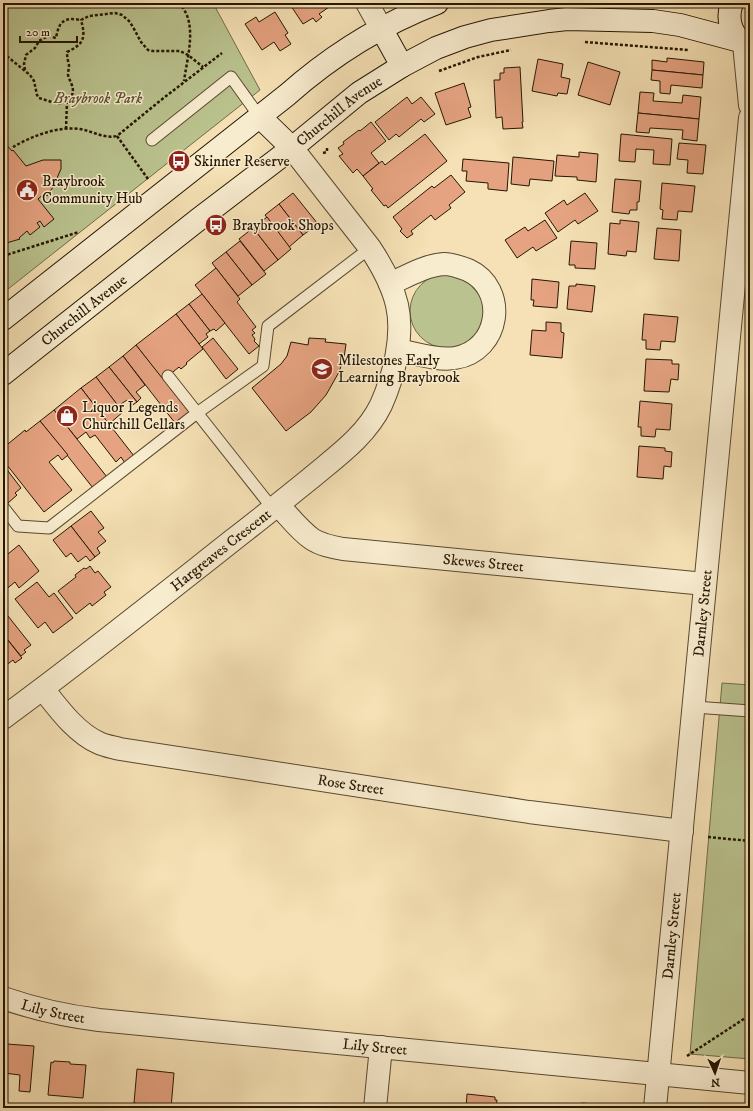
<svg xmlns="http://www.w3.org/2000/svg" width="753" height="1111" font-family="'IM FELL DW Pica',serif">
<rect width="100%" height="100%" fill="#f5e1b5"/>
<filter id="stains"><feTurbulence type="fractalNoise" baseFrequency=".005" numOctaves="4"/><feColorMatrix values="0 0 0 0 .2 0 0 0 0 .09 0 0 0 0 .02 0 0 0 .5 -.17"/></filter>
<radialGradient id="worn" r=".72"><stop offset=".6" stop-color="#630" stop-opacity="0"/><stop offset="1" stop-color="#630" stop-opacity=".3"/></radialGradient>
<g fill="#bac38f" stroke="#706c48">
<path d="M3,3H213L260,90L3,293Z"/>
<circle cx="447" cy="311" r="37"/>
<path d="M722,683L750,685V1059L690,1054Z"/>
</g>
<g fill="#e6a381" stroke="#251602">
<path d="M289,3H327L329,7L319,14L322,17L316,22L313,18L303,24Z"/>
<path d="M275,12L288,33L285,35L291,44L280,51L274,42L262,50L245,24L256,17L259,22Z"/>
<path d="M667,58L704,62L703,75L652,70V60L667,62Z"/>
<path d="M538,59L563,64L561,77L570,79L567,94L558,93L557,96L532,91Z"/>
<path d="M588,62L620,72L610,105L578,95Z"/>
<path d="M520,67L523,122H522L523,128L503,129L502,117L496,118L494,80H500V73H504V68Z"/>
<path d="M652,70L703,75L702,88L671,85L670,94L660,93V81L651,80Z"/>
<path d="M464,83L471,107L468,108L471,117L446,125L435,93Z"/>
<path d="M640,92L654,93L653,101L682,103L683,95L701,97L699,119L638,113Z"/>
<path d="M407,97L412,104L421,97L435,114L424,122L421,119L399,137L396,134L389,140L375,122Z"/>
<path d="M638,113L699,119L697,141L682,139L683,130L650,128L649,133L636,132Z"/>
<path d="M371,122L386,141L371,153L379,163L363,176L357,169L353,173L339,156L343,154L338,148L344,144L343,142L359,130L360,131Z"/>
<path d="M425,134L447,161L388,208L386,205L384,206L371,190L373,189L363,176L382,161L385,165Z"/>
<path d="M621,134L672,139L670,165L653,164L654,150L636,149L635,162L619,161Z"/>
<path d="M3,141L12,151L13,150L26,166L43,160H61V169L53,187L47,196L45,193L38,199L54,219L44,227L40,221L37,223L40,227L30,235L27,231L19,238L20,239L3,244Z"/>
<path d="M679,143L706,145L703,174L687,173L688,160L677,159Z"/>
<path d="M579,152L598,154L596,182L577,180V177L555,176L557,155L579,157Z"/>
<path d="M513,157L554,161L552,181L530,179L529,186L511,184Z"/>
<path d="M463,159L509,163L507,191L488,189V183L466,181L467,171H462Z"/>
<path d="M451,175L465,192L449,205L451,208L435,220L431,215L411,231L413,234L407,238L400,231L402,229L393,217L432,186L434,188Z"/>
<path d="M615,179L641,181L639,202H637V210H630L629,214L612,212Z"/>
<path d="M662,183L695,186L692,212L678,211L677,220L662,219L663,210L660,209Z"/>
<path d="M293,193L318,224L303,235L279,204Z"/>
<path d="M585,193L598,211L578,224L575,220L558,232L545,213L564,200L567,205Z"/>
<path d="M279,204L303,235L289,247L265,215Z"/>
<path d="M267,217L291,249L278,260L253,228Z"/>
<path d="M545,220L557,238L536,251L533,247L517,258L505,240L525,227L528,231Z"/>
<path d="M620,220L639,222L636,252L627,251L626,256L608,254L610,223L620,224Z"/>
<path d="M253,228L278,260L264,271L239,239Z"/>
<path d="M657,228L681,230L679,261L654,259Z"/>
<path d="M240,241L266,274L252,285L226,252Z"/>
<path d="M571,241L597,243L595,269L575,268V265H569Z"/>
<path d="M226,252L252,285L238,296L212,263Z"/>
<path d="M216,268L240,299L237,302L256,327L252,330L255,333L252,335L255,339L254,341L259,346L249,354L195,285Z"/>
<path d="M532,279L559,282L557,308L533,306L534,300H531Z"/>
<path d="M576,284L595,286L592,312L567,309L569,286H576Z"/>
<path d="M202,294L225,323L216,331L214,329L210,331L189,304Z"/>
<path d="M189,304L210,331L206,334L208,337L199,344L176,314Z"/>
<path d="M176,314L203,349L186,363L187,364L181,369L179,367L163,380L136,345Z"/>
<path d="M644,314L678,317L675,342L661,341L660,350L646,349V340H642Z"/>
<path d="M546,322L561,323V332L564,333L562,358L530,355L532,330L546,331Z"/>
<path d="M213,338L238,369L226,379L202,347Z"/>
<path d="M309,338L326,339L325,342L346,344L344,358L339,372L326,395L311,412L286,431L252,388L281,364L287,356L291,342L308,345Z"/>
<path d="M136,345L189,412L175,423L123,356Z"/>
<path d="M123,356L145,385L136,392L141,398L137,402L109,367Z"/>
<path d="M646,359L672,360V364H679L678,380L671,379L669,392L644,391Z"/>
<path d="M109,367L137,402L131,406L127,400L118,406L96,377Z"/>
<path d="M96,377L123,412L109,424L81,388Z"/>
<path d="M81,388L134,456L125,463L121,457L116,462L95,435L90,438L86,432L77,439L54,410Z"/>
<path d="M640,401L672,404L670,430L656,429L655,437L641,436V427H638Z"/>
<path d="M54,410L107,477L93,488L40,421Z"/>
<path d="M40,421L68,455L62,460L58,455L49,462L72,490L44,512L3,460V448L25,430L26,432Z"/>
<path d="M639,446L665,448V451L672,452L671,467L664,466L663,479L637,477Z"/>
<path d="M3,460L8,465L5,467L21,488L15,493L17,495L8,503L3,497Z"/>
<path d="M91,511L104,528L98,532L106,541L97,548L100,553L95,557L71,526Z"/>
<path d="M71,526L95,557L90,561L86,556L78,562L71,553L66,557L53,540Z"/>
<path d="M19,545L39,571L19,588L15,582L4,591L3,558Z"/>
<path d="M90,566L95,573L98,571L111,587L104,592L106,595L92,606L90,603L76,614L58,591L76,577L75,575L84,568L86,569Z"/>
<path d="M37,582L49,597L54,593L73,618L53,633L45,622L38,628L15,599Z"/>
<path d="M8,616L31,645L24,650L26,652L21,656L3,634V620Z"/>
<path d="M3,634L22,658L15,663L13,660L5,666L3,664Z"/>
<path d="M7,1044L34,1046L30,1092L19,1091L20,1075L4,1073Z"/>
<path d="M54,1061L70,1062V1064L86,1065L83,1098L48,1095L51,1062L53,1063Z"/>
<path d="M137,1069L174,1073L171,1108H141V1104L134,1103Z"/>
<path d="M467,1094L495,1097V1100H497L496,1108H466Z"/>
<path d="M582,1103L611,1106L610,1108H582Z"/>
<path d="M524,1104L555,1107V1108H524Z"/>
</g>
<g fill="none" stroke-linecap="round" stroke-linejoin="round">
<g stroke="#59492f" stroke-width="13">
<g id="lane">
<path d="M152,140L231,77L259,116"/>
<path d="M168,376L273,509"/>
<path d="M3,507L18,526L49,528L197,413L263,366L268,326L370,248"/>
<path d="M694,707L750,711"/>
</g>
</g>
<g stroke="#59492f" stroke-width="24">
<g id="street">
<path d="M367,3L381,28"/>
<path d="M744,44L750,105"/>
<path d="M390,284C407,276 426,265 444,264C452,264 460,267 468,270C509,289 500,351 455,358C438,361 414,353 398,350"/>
<path id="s1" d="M278,505C289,516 299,530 312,539C321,545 332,547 343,549L705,584"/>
<path id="s2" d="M43,689C58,708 76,733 99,743C105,746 113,747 120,749L529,812L682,831"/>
<path id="s3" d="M3,718C81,661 157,600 233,540C259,520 285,499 311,478C337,456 366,436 381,405C394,376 404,336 397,305C392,284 382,266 370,248L292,148"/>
<path id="s4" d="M3,998C35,1009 66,1016 99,1020L750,1083"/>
<path d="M375,1108L381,1047"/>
<path id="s5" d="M655,1108L750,118"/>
</g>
</g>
<g stroke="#251602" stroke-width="24">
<g id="secondary">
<path d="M732,3C726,19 731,37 747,45"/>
<path d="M381,28L402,66"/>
<path d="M259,116L292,148"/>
<path d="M3,319L287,95C331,56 382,24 437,3"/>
<path id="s6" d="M3,374L199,219L292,148L359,93L402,66L436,48L465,37L491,30L549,21L567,19L653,21L680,25L740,41"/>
</g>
</g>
<g stroke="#251602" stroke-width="2.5" stroke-dasharray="3 2" stroke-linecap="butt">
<path d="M178,3C199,20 187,58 184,81"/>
<path d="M585,42L688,50"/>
<path d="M3,53L30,75L34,81L37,95L39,98L58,104L67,101"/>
<path d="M25,70L24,64L26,55L35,48L39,41L44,38L49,36L56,38C59,21 64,17 81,20"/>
<path d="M439,71L478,57L511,50"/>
<path d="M66,129L67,101C78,92 71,85 68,75C68,72 69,68 69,65C68,61 67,57 67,52C84,44 86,38 81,20L89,16L115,13L122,15L129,21L133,27L141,42L148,50L153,51H180L188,55L203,67"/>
<path d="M13,147C32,136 58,126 80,129C93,131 103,139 117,136"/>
<path d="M323,153L327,152V146"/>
<path d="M148,179L117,136L161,100L222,53"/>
<path d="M3,256L79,232"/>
<path d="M708,837L750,841"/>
<path d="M687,1056L750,1015"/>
</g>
<use href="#lane" stroke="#f8eccf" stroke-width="11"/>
<use href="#street" stroke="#f8eccf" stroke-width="22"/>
<use href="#secondary" stroke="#f8eccf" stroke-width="22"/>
</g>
<defs>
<g id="bus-disc" transform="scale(1.15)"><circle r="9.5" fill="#8f2418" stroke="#f8eccf"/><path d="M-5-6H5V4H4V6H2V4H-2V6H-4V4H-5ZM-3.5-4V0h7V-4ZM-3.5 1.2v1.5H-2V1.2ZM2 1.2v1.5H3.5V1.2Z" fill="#fff"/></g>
<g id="civic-disc" transform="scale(1.15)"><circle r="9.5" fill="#8f2418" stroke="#f8eccf"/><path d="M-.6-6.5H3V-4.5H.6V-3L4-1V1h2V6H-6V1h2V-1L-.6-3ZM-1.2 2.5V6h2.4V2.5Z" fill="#fff"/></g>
<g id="school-disc" transform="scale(1.15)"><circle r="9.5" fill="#8f2418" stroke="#f8eccf"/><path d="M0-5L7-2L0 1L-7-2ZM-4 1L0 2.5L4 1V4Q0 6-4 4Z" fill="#fff"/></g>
<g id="shop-disc" transform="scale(1.15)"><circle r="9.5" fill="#8f2418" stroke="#f8eccf"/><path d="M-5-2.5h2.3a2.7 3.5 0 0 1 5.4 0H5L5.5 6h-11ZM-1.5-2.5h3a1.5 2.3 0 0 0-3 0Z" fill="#fff"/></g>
</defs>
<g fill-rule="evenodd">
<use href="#bus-disc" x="179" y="161"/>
<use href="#civic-disc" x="27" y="190"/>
<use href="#bus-disc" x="216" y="225"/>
<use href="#school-disc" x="322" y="369"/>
<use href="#shop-disc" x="67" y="416"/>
</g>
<g text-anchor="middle" stroke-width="3" stroke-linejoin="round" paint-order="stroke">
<g font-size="15" font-style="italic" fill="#595333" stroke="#f8eccf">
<text x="98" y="103">Braybrook Park</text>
</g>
<g font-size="15" fill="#251602" stroke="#f8eccf">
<text dy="5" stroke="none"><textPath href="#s6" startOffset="427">Churchill Avenue</textPath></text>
<text dy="5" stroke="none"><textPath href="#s6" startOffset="103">Churchill Avenue</textPath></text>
<text dy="5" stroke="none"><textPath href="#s3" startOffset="275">Hargreaves Crescent</textPath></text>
<text dy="5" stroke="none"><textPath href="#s1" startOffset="222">Skewes Street</textPath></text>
<text dy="5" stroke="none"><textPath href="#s5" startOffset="497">Darnley Street</textPath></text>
<text dy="5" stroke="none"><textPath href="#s2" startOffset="334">Rose Street</textPath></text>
<text dy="5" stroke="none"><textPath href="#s5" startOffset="173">Darnley Street</textPath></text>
<text dy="5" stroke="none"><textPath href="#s4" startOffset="52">Lily Street</textPath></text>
<text dy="5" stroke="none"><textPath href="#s4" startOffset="376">Lily Street</textPath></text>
</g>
<g font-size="15" fill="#251602" stroke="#f8eccf" text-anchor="start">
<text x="194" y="166">Skinner Reserve</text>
<text x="42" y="186">Braybrook<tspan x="42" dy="17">Community Hub</tspan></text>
<text x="232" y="230">Braybrook Shops</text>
<text x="338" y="365">Milestones Early<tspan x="338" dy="17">Learning Braybrook</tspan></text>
<text x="82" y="412">Liquor Legends<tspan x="82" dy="17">Churchill Cellars</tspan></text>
</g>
</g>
<rect width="753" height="1111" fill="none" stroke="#f5e1b5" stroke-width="16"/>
<rect x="4" y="4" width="745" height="1103" fill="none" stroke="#251602" stroke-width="2"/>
<rect x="8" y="8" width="737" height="1095" fill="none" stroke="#251602"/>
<g transform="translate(715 1073) rotate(177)" stroke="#f8eccf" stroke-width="3" paint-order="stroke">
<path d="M0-3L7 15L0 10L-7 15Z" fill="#251602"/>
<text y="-6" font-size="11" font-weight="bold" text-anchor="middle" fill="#251602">N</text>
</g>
<path d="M20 36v6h57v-6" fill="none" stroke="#251602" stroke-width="2"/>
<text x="26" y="36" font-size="12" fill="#251602" stroke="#f8eccf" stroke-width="3" paint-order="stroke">20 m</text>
<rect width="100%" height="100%" filter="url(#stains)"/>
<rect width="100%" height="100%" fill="url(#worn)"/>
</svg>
